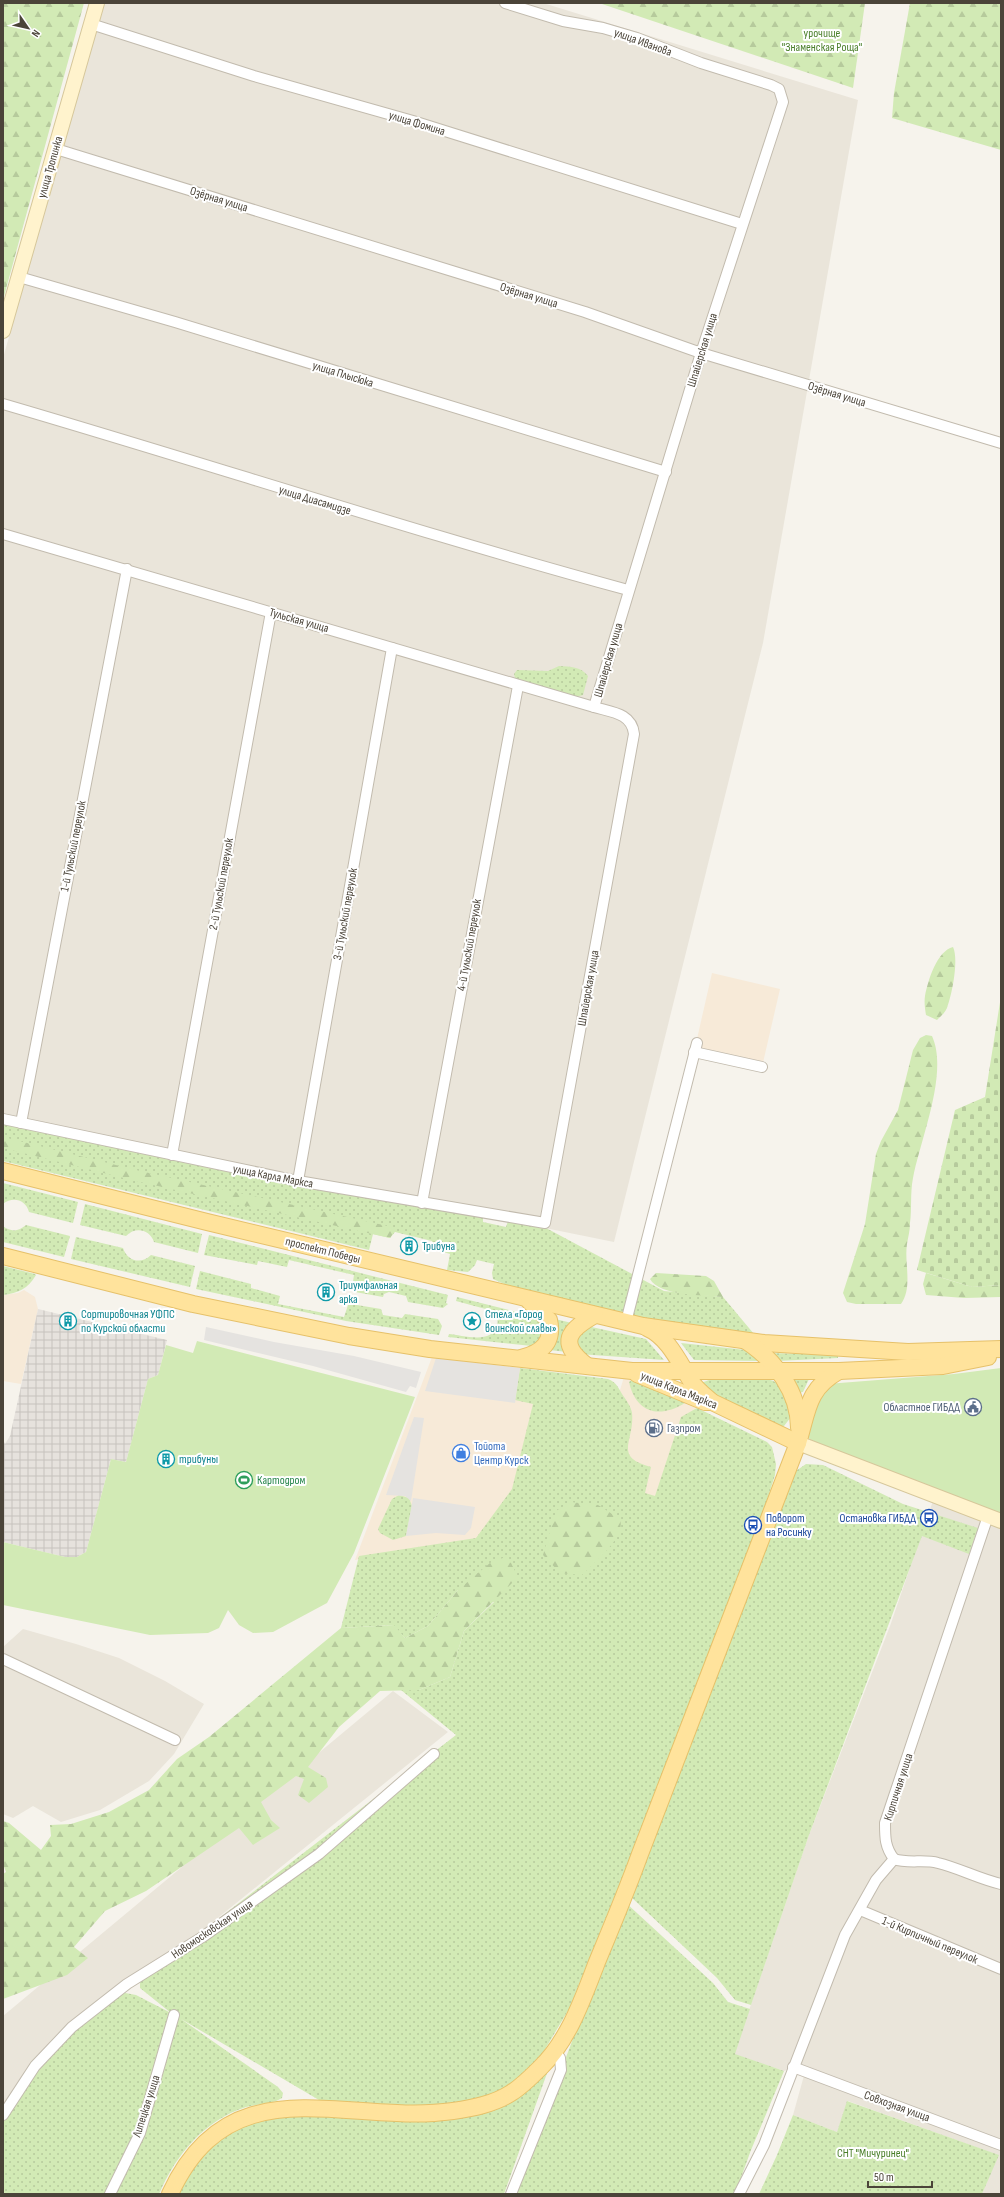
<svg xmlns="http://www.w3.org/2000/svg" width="1004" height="2197" font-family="'Sofia Sans Condensed',sans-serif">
<defs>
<pattern id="industrial-grid" width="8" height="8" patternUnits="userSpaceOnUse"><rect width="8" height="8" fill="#e6e2dd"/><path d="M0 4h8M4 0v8" fill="none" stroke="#c7c3be"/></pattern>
<pattern id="grass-dots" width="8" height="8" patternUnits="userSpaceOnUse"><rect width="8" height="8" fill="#d2eab5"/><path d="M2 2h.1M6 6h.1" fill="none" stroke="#b6ca9c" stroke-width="1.8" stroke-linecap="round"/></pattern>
<pattern id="forest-firs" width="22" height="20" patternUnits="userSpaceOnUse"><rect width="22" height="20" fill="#d2eab5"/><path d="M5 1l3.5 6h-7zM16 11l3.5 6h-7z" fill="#b6ca9c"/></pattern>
<pattern id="cemetery-stones" width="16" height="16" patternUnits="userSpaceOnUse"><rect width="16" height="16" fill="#d2eab5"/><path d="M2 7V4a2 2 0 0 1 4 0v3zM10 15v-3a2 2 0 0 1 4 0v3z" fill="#b6ca9c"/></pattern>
</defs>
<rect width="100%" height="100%" fill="#f6f3ec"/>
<g fill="#eae5da">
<path d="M104,3H543L858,100L763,643L614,1242L3,1118V358Z"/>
<path d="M935,1495L1001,1521V2194H982L998,2155L848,2101L837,2132L793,2115L805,2072L793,2067L784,2071L734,2054L809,1835L890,1626Z"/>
<path d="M23,1629L76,1644L119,1658L165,1681L204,1704L174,1754L149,1781L100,1810L61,1822L33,1806L13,1818L3,1814V1647Z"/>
<path d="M393,1691L448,1732L42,2060L3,2130V2016Z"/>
</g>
<g fill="#f7ead8">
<path d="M712,973L780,989L762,1067L694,1052Z"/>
<path d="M24,1290L35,1297L38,1309L21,1384L3,1381V1295L18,1293Z"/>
<path d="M432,1357L524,1369L520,1397L536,1399L516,1489L478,1541L355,1560Z"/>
<path d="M624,1377L659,1387L700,1402L664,1505L592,1481Z"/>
</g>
<path fill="url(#industrial-grid)" d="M38,1309L167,1340L158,1375L148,1379L126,1462L111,1459L86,1552L77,1557H65L3,1542V1440L5,1444L10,1436Z"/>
<g fill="url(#grass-dots)">
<path d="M559,666C571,667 580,666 588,676L583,695L576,697L522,684L515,678L514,674L517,670L548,671Z"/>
<path d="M3,1122L483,1216V1222L506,1227L508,1221L546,1228L664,1291L723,1297L754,1334L634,1316L511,1287L493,1279L492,1273L494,1264L477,1260L475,1265L468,1272L447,1270L450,1254L433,1249L432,1241L395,1232L390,1238L373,1234L369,1250L3,1161Z"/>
<path d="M3,1183L78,1202L73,1223L29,1212C26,1200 13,1196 3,1204Z"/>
<path d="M85,1204L202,1234L198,1253L154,1242C150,1230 136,1226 126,1236L80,1225Z"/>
<path d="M26,1225L70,1236L64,1257L3,1242V1226C11,1232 18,1232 26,1225Z"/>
<path d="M209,1235L448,1295L446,1303L448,1304L443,1308L408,1302L406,1296L389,1292L384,1294L383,1297L355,1292L352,1288L354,1275L289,1260L287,1267L258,1261L257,1265L204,1255Z"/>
<path d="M76,1237L123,1248C127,1261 141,1265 151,1255L195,1266L190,1287L71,1259Z"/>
<path d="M3,1266L35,1274L36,1275C28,1289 18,1293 3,1295Z"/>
<path d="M200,1271L251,1284V1288L280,1296L278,1304L344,1317L348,1305L351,1304L381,1309L383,1315L402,1318L405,1314L438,1319L442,1326L439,1335L346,1321L196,1289Z"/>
<path d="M457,1297L537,1317L543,1323L542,1338L532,1346L448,1337L449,1334C462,1335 493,1345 497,1325C499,1320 496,1315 493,1311L456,1301Z"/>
<path d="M555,1319L572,1323L567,1352L549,1350Z"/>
<path d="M587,1326L646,1339L664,1360L579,1354L575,1336Z"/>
<path d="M681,1343L746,1350L761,1361L694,1360Z"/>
<path d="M770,1353L838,1355V1358L777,1361Z"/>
<path d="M520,1368L608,1379C616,1382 618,1387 622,1394C626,1400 631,1406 632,1413C635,1441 612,1457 651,1467L645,1493L655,1496L681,1417L697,1408L767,1442L772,1447L776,1464L775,1475L767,1500L678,1740L569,2009L541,2056L512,2085L492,2095L469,2102L405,2109L319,2100L181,2019L278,2087L283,2093L282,2098C273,2104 257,2104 246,2107C205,2120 176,2154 159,2194H3V2115L61,2038L120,1992L136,1995L171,2013L140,1988V1981L143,1977L456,1735L401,1690H419L450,1677L464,1631L494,1602L458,1590L428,1626L405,1638L393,1625L341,1628L359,1556L476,1538L512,1489L533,1404L515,1400Z"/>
<path d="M633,1379L686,1401L685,1403C659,1419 636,1413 629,1382Z"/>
<path d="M809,1379L803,1392L798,1393L794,1380Z"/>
<path d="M770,1380C785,1383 788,1404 791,1417L784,1426H780L708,1391L701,1383L709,1380Z"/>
<path d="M806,1464L823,1465L903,1504L978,1528L969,1554L922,1536L809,1835L751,2005L735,2000L717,1978L630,1896L790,1475Z"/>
<path d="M399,1495L409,1498L412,1506L406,1536L393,1540L380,1533L378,1529L392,1499Z"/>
<path d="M625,1902L713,1983L728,2002L750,2009L735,2054L784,2071L751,2150L735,2194H514Z"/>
<path d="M551,2062L504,2194H175L198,2155L227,2130L267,2115L317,2113L407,2122L463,2117Z"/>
<path d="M847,2101L999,2155L982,2194H759L777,2155L793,2115L837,2132Z"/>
</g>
<g fill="url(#forest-firs)">
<path d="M3,3H84L3,300Z"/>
<path d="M599,3H865L853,88Z"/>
<path d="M910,3H1001V150L892,118L894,93Z"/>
<path d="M953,947C959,959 952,995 947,1008C945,1013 940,1017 937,1020L926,1015C925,1009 924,1002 925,996C928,980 937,951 953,947Z"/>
<path d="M926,1035L932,1036C949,1073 920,1140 913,1178C910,1193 912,1209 910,1223C910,1231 908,1237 907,1244C904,1263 913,1287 901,1304H856L847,1302L843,1293L865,1224L876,1154L881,1141L898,1110L913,1050L920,1038Z"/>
<path d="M3,1137L140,1171L392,1227L394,1232L390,1238L140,1182L3,1148Z"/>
<path d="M656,1273L706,1276L714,1281L723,1297C704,1295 659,1296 650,1279Z"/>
<path d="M926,1273L972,1287L1001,1285V1297L964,1298L926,1295L923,1284Z"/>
<path d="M570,1502L598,1505L620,1519C626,1537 594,1563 582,1575L560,1573L543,1555L556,1511Z"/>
<path d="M503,1558L511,1563L518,1577L464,1631L450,1677L419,1690L380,1691L339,1727L308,1767L326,1778L328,1787L309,1803L298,1795L304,1779L296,1776L261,1802L271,1820L280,1828L253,1845L239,1828L146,1891L105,1911L74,1947L88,1958L67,1975L3,1999V1874L6,1872L3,1864V1821L9,1823L41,1850L51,1836L50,1825L71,1824L109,1812L149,1790L177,1759L209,1737L341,1628L394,1625L405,1638L428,1626L458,1590L490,1563Z"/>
</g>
<path fill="url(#cemetery-stones)" d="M1001,996V1285L972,1287L917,1270L955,1110L985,1097Z"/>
<g fill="#d2eab5">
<path d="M197,1341L415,1397L354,1553L327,1603L273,1632L253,1633L239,1625L228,1610L219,1628L208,1633L150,1635L3,1605V1542L65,1557H77L86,1552L111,1459L126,1462L148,1379L158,1375L166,1345L193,1353Z"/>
<path d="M1001,1368V1517L818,1445C815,1444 811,1442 810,1440C801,1427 821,1396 827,1384L954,1374Z"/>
</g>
<g fill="#e5e3e0">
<path d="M206,1327L274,1342L354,1356L421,1372L416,1388L410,1386L406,1392L313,1366L204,1340Z"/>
<path d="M436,1358L520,1368L515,1403L425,1391Z"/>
<path d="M414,1417L424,1418L411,1501L405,1496L386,1495Z"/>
<path d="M413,1498L475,1507L471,1528L465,1535L436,1533L406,1536Z"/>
</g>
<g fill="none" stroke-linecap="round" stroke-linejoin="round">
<g stroke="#c2bbae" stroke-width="12">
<g id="minor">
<path d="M91,24L254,76L413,121L742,224"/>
<path d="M56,149L585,312L701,353L1001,443"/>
<path d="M19,277L175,322L666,472"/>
<path d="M3,404C212,465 418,533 628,590"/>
<path d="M3,534L594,707"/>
<path d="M694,1052L762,1067"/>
<path d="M3,1119L298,1181L545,1223L634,734C632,713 611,712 594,707L701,353L783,102L779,89L771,85L701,63L637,38L603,28L563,21L505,3"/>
<path d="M21,1123L127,569"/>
<path d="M172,1155L271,612"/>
<path d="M298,1181L392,648"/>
<path d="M422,1203L518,686"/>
<path d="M626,1322L697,1043"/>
<path d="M3,1659L175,1740"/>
<path d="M894,1859C908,1864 924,1859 938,1863C959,1868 979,1879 1001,1884"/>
<path d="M860,1910L1001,1969"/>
<path d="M793,2067L1001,2145"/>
<path d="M3,2115L35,2066L72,2027L127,1984L204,1936L319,1854L434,1754"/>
<path d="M110,2194L140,2133L174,2015"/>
<path d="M511,2194L561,2070L560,2058L555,2051"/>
<path d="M739,2194L764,2145L845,1935L876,1880L894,1859C885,1847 885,1838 885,1823L988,1516"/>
</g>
</g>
<g stroke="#d6c79b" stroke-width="16">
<g id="secondary">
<path d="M3,331L97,3"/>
<path d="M798,1443L1001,1521"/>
</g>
</g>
<g stroke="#e6c16a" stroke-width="18">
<g id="primary">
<path d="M3,1171L207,1222L643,1326L764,1343L908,1352L1001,1349"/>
<path d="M3,1256L193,1304L349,1336L430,1349L632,1371H839L943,1366L988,1357"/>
<path d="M647,1328C668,1337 679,1362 691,1381C696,1389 704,1395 711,1401"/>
<path d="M746,1341C775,1360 799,1392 799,1428"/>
<path d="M521,1358C542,1353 554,1342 549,1320L529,1301"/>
<path d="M586,1365C558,1343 568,1330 595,1315"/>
<path d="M637,1374L705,1402H712L798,1443"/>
<path d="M170,2194C231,2062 345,2126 453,2111C473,2108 494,2104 511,2093C521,2087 532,2076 540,2068C569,2040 583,1998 597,1962C612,1926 627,1890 640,1854C693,1717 745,1580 798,1443C808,1410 807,1389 839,1371"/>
</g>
</g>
<use href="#minor" stroke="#fff" stroke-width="10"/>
<use href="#secondary" stroke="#fff3cd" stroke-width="14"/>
<use href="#primary" stroke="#ffe39c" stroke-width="16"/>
</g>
<defs>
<g id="building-ring" transform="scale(0.9)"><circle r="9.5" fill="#fff" stroke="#0f9aa8" stroke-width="1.5"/><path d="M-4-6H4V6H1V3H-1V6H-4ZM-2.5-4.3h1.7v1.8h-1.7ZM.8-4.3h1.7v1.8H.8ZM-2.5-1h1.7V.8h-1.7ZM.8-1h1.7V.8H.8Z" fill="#0f9aa8"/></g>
<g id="sight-ring" transform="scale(0.9)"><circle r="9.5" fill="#fff" stroke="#0f9aa8" stroke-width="1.5"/><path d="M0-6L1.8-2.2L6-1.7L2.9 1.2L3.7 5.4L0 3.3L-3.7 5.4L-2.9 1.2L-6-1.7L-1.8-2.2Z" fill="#0f9aa8"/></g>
<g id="civic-ring" transform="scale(0.9)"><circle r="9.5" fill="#fff" stroke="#5c6f8a" stroke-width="1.5"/><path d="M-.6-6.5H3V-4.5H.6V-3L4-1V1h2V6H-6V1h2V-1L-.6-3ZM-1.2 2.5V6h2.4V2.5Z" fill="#5c6f8a"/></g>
<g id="fuel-ring" transform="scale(0.9)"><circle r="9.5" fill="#fff" stroke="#5c6f8a" stroke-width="1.5"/><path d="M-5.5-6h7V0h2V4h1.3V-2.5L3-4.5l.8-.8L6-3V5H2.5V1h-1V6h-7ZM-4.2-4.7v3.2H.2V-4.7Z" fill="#5c6f8a"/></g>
<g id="shop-ring" transform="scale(0.9)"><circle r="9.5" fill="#fff" stroke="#3f7fe0" stroke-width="1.5"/><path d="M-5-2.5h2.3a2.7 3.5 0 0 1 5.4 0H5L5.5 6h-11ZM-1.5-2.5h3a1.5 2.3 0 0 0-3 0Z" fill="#3f7fe0"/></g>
<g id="stadium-ring" transform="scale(0.9)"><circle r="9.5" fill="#fff" stroke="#2e9e5b" stroke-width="1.5"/><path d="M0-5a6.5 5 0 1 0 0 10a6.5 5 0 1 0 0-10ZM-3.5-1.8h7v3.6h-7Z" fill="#2e9e5b"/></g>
<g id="bus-ring" transform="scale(0.9)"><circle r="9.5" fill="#fff" stroke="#1a4fb4" stroke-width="1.5"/><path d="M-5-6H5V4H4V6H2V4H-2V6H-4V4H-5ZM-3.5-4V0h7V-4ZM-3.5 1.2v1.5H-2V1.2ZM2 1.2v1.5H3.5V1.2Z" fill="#1a4fb4"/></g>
</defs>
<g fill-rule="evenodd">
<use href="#building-ring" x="409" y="1246"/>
<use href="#building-ring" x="326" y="1292"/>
<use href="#building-ring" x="68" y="1321"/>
<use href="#sight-ring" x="472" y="1321"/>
<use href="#civic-ring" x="973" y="1407"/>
<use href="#fuel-ring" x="654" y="1428"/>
<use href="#shop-ring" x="461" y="1453"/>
<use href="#building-ring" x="166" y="1459"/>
<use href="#stadium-ring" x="244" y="1480"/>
<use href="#bus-ring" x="929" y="1518"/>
<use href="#bus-ring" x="753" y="1525"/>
</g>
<g text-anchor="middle" stroke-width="4" stroke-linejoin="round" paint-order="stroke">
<g font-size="12" fill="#4a7f2a" stroke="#fff">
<text x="822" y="37">урочище<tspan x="822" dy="14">"Знаменская Роща"</tspan></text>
<text x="873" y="2157">СНТ "Мичуринец"</text>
</g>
<g font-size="12" fill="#4b4439" stroke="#fff">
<text transform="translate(643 42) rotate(20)" y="4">улица Иванова</text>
<text transform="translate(417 123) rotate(17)" y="4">улица Фомина</text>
<text transform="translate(50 167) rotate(-74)" y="4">улица Тропинка</text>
<text transform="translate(219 199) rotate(17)" y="4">Озёрная улица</text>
<text transform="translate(529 295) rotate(17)" y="4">Озёрная улица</text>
<text transform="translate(702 350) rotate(-73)" y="4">Шпайерская улица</text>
<text transform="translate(343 374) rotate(17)" y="4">улица Плысюка</text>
<text transform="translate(837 394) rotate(17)" y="4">Озёрная улица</text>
<text transform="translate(315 500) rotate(17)" y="4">улица Диасамидзе</text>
<text transform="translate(299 620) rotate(16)" y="4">Тульская улица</text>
<text transform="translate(608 660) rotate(-74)" y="4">Шпайерская улица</text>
<text transform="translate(73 846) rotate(-79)" y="4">1-й Тульский переулок</text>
<text transform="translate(221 884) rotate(-80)" y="4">2-й Тульский переулок</text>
<text transform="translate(345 914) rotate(-80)" y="4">3-й Тульский переулок</text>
<text transform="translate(469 945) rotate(-80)" y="4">4-й Тульский переулок</text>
<text transform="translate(588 988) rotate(-80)" y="4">Шпайерская улица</text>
<text transform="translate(273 1176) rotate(11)" y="4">улица Карла Маркса</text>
<text transform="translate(323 1250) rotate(14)" y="4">проспект Победы</text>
<text transform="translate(679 1390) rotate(22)" y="4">улица Карла Маркса</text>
<text transform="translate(898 1787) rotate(-72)" y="4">Кирпичная улица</text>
<text transform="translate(212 1929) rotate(-34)" y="4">Новомосковская улица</text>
<text transform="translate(930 1940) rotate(23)" y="4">1-й Кирпичный переулок</text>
<text transform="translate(146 2106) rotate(-72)" y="4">Липецкая улица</text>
<text transform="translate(897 2106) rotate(20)" y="4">Совхозная улица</text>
</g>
<g font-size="12" fill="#0d838f" stroke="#fff" text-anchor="start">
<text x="422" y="1250">Трибуна</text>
<text x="339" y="1289">Триумфальная<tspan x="339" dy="14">арка</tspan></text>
<text x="81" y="1318">Сортировочная УФПС<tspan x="81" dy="14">по Курской области</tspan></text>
<text x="485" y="1318">Стела «Город<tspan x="485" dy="14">воинской славы»</tspan></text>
<text x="179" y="1463">трибуны</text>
</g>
<g font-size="12" fill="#4e5e75" stroke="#fff" text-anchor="end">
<text x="960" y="1411">Областное ГИБДД</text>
<text x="667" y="1432" text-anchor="start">Газпром</text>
</g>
<g font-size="12" fill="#366cbe" stroke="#fff" text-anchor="start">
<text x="474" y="1450">Тойота<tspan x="474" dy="14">Центр Курск</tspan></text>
</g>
<g font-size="12" fill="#27864d" stroke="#fff" text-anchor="start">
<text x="257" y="1484">Картодром</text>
</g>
<g font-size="12" fill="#164399" stroke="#fff" text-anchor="start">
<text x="766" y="1522">Поворот<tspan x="766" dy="14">на Росинку</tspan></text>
<text x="916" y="1522" text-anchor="end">Остановка ГИБДД</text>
</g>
</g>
<rect width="1004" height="2197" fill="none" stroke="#4b4439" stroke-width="8"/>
<g transform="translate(28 28) rotate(124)" stroke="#ffffff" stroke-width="3" paint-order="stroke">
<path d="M0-3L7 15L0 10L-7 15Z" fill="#4b4439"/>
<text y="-6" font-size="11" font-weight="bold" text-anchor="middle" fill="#4b4439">N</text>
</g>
<path d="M868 2181v6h64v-6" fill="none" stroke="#4b4439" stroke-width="2"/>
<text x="874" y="2181" font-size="12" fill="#4b4439" stroke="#ffffff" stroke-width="3" paint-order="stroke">50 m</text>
</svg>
